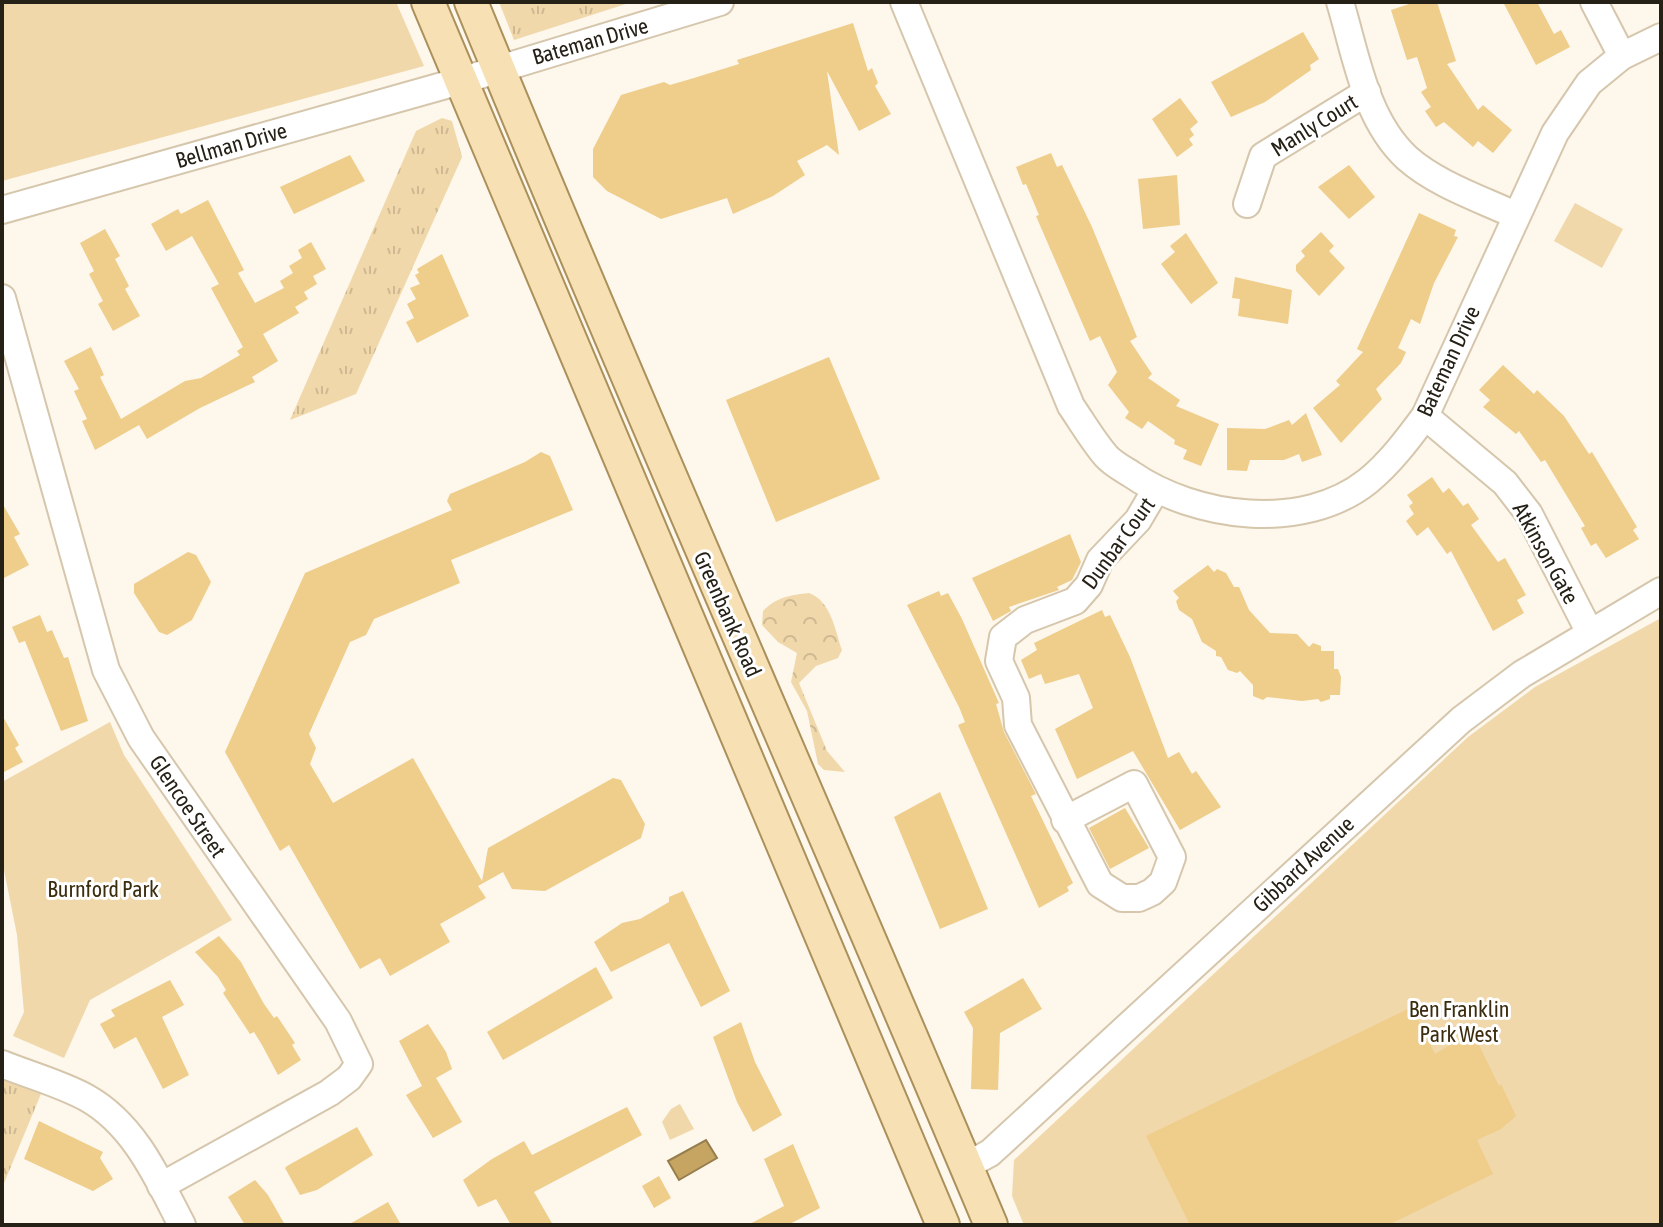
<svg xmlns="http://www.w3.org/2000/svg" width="1663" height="1227" font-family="'Asap Condensed',sans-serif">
<defs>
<pattern id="grass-tufts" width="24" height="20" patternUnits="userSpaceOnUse" patternTransform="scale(2)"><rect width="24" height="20" fill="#f0d8aa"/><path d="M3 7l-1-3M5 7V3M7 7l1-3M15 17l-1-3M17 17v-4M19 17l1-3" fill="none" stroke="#ceb992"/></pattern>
<pattern id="forest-crowns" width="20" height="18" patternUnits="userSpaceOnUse" patternTransform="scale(2)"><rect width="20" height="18" fill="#f0d8aa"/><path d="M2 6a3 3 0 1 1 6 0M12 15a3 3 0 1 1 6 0" fill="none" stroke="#ceb992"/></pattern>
</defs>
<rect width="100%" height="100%" fill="#fdf7ec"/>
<g fill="url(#grass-tufts)">
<path d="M499,2H632L514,40Z"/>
<path d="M442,118L452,121L462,157L356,394L290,420L416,131Z"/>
<path d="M2,1073L43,1089L2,1188Z"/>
</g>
<path fill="url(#forest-crowns)" d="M809,593C831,601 835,630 842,650L838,658L816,666L799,683L827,751L845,772L824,770L818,764L807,711L791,682L797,653L778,642L762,625L763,611C777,597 790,595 809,593Z"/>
<g fill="#f0d8aa">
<path d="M2,2H396L424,66L2,181Z"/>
<path d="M1575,203L1623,229L1602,268L1554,241Z"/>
<path d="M1661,618V1225H1024L1012,1196L1014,1160L1468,737L1535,687Z"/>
<path d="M110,722L124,755L232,920L90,1000L64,1058L13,1036L24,1012L17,935L2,860V782Z"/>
<path d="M680,1104L694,1129L670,1140L662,1122L671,1109Z"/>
</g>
<path fill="#c6a563" stroke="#967d4c" stroke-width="2" d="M706,1140L717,1158L679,1180L668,1161Z"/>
<g fill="#efcd8a">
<path d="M1415,2H1437L1456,61L1447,64L1478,110L1483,105L1512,130L1493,153L1478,141L1473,147L1444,122L1436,127L1425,111L1431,107L1421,92L1427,88L1417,57L1407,60L1391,10Z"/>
<path d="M1503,2H1537L1554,34L1561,30L1570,47L1536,65Z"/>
<path d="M853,23L868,71L872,68L878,83L875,86L891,114L859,131L827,71L839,155L827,145L797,161L805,175L773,196L733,214L727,198L661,219L607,191L593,177V149L621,95L664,82L670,85L694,78L739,64L737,60Z"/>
<path d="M1303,32L1319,59L1310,65L1311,70L1265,102L1231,117L1211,82Z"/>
<path d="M1180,98L1198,122L1190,129L1194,135L1189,139L1193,145L1177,157L1152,119Z"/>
<path d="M1051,153L1057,167L1062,165L1092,227L1137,337L1130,341L1152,374L1148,378L1180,400L1176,406L1219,424L1201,466L1183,459L1187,450L1174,444L1175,440L1148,421L1142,429L1125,418L1129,412L1108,385L1117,372L1100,336L1090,341L1036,216L1039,215L1026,184L1023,185L1016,167Z"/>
<path d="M350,155L365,181L294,214L280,187Z"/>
<path d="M1349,165L1375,197L1349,219L1318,187Z"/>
<path d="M1177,175L1180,225L1143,229L1138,179Z"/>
<path d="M208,200L244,270L238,273L255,303L284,288L280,281L293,273L289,266L302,258L298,250L311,242L326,269L313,276L317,284L304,292L308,299L295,307L299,313L263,334L278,361L252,377L255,382L200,408L147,439L139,425L95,450L82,421L87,419L74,391L79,389L64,361L91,347L104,375L100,377L121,419L185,381L201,378L240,355L237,351L243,347L211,288L219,284L192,236L166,251L151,224L178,209L181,214Z"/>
<path d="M1419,213L1456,230L1454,236L1458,237L1434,283L1420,324L1411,319L1398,348L1406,352L1401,363L1376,389L1382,399L1341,443L1313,408L1340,385L1336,381L1363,352L1357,349Z"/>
<path d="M105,229L120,256L115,259L129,286L125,289L140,316L113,331L98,304L103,301L89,274L94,271L80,243Z"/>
<path d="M1321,232L1334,246L1329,251L1345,268L1319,296L1296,271V265L1305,256L1301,251Z"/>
<path d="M1186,233L1218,283L1191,304L1161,264L1175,252L1170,246Z"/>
<path d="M442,254L469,316L417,343L406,322L414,318L407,304L416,299L410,288L420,284L415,275L419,273L417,269Z"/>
<path d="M1235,277L1292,290L1288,324L1238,316L1240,299L1232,298Z"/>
<path d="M829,357L880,479L776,522L726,400Z"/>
<path d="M1503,365L1534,394L1537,390L1564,416L1589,454L1592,452L1637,527L1633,530L1639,539L1606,558L1596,543L1591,546L1581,528L1585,526L1545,460L1541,462L1519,431L1516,434L1483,407L1490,400L1479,390Z"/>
<path d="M1306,413L1322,455L1302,462L1299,454L1284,460H1250L1247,471L1227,470V428L1265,429L1289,420L1292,425Z"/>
<path d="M541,452L550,456L573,510L451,560L460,583L374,619L366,635L350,642L309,734L316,748L310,764L333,803L413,758L482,881L488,848L613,778L621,780L645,824L641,838L545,891L512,889L503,872L478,886L486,898L440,924L450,942L390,976L380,958L360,969L289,845L280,851L225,752L305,573L452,510L447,501L450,494L525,462Z"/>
<path d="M1432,477L1443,493L1449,488L1463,506L1468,503L1479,519L1471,525L1498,562L1505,558L1526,595L1517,600L1524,613L1493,631L1451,551L1447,554L1428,527L1417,536L1406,521L1414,514L1409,506L1413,503L1407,495Z"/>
<path d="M2,503L20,534L14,537L29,565L2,579Z"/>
<path d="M1070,534L1081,562L1072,580L1057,587L1059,590L1009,607L1011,611L993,621L972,578Z"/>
<path d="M188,552L196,555L211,582L192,620L167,635L159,632L134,593V584Z"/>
<path d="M1208,565L1214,572L1217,569L1226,573L1234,587H1239L1249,610L1270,633L1297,634L1309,647L1313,643L1321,646V651H1334V669H1338L1341,677L1340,695H1330V699L1321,702L1318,699L1302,701L1267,697L1263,700L1253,696V685L1240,671L1237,673L1228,670L1221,657L1216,656V651L1202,642L1192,619L1179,610L1176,601L1179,598L1173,591Z"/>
<path d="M939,591L941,596L948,593L962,619L999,703L996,704L1004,732L1036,794L1031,796L1073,883L1067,887L1069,891L1039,908L958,725L965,722L959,707L907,605Z"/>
<path d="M1102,610L1105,617L1110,615L1130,657L1168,758L1179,752L1192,774L1196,771L1221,807L1180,830L1133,751L1077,779L1055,729L1093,708L1079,674L1045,684L1041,674L1029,679L1021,660L1037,650L1034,643Z"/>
<path d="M40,615L47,632L52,630L64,658L68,657L88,721L61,731L25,641L19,643L12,627Z"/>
<path d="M2,715L19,745L15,748L23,762L2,773Z"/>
<path d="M940,792L988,909L940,929L894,817Z"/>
<path d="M1125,808L1149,848L1110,869L1089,828Z"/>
<path d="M683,891L730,991L701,1007L669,943L611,972L594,942L622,923L640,919L669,902V897Z"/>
<path d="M219,936L241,962L264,1004L274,1018L277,1016L295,1043L292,1045L301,1060L278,1075L262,1045L254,1032L250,1034L223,993L226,990L218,977L195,952Z"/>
<path d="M596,967L613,998L503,1060L487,1032Z"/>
<path d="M1023,978L1042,1009L1000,1033L998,1090L971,1089L973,1028L964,1012Z"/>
<path d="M170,980L184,1005L162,1017L189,1075L163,1089L136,1037L114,1049L100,1024L115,1016L111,1010Z"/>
<path d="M1412,1007L1435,1054L1455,1042L1460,1045L1475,1037L1499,1086L1501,1084L1516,1116L1501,1129L1477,1140L1493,1174L1388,1225H1190L1146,1136Z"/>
<path d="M741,1022L755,1062L782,1115L753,1132L737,1102L713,1037Z"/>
<path d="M428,1024L446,1052L452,1069L436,1078L462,1122L433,1138L406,1095L422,1086L399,1041Z"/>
<path d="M627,1107L642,1135L534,1192L553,1225H511L496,1199L478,1207L463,1180L492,1159L524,1141L532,1155Z"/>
<path d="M39,1121L103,1152L100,1158L113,1179L93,1191L24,1159Z"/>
<path d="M357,1127L373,1155L317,1190L300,1195L285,1168L287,1166Z"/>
<path d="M793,1144L820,1208L788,1225H748L784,1206L764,1159Z"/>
<path d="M659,1176L671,1198L654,1208L642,1186Z"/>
<path d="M255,1180L268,1195L285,1225H245L228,1197Z"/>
<path d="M388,1202L401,1225H348Z"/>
</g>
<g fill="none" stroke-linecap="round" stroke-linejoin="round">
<g stroke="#d5c6ac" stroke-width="30">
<g id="minor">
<path d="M904,2L1071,406C1082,422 1093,441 1106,456C1112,463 1123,469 1131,474C1195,518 1303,533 1368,481C1390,463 1408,439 1425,416L1555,133L1589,83L1622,56L1661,37"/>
<path d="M1340,2C1356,55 1365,119 1407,158C1436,184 1481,199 1515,215"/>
<path d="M1594,2L1622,56"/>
<path d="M1247,204L1263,156L1367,92"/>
<path d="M2,210L460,81L720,2"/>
<path d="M2,298L106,670L141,738L338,1021L359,1064L349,1078L329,1093L161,1186"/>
<path d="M1425,416L1505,483L1529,514L1589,631"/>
<path d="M1065,820L1134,784L1172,857L1163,882L1152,892L1139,898H1122L1100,884L1018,725L1016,698L999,661L1003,637L1025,620L1075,601L1089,585L1100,560L1138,520L1155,491"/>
<path d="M2,1064C29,1075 62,1084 87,1098C135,1125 158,1179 182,1225"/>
<path d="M966,1166L990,1153L1461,720L1522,674L1661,591"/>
</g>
</g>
<g stroke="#ab905c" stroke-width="36">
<g id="major">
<path d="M428,2L943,1225"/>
<path d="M471,2C639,412 819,816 991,1225"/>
</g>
</g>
<use href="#minor" stroke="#fff" stroke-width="26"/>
<use href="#major" stroke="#f7e0b3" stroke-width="32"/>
</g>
<g text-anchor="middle" stroke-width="6" stroke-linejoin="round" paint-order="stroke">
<g font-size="22" fill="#262117" stroke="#fff">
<text transform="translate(590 41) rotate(-16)" y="8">Bateman Drive</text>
<text transform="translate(1314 125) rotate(-32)" y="8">Manly Court</text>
<text transform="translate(231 145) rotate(-16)" y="8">Bellman Drive</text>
<text transform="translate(1448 361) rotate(-65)" y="8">Bateman Drive</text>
<text transform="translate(1118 543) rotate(-54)" y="8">Dunbar Court</text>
<text transform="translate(1546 553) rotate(61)" y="8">Atkinson Gate</text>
<text transform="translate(728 614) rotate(66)" y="8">Greenbank Road</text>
<text transform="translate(188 806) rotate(56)" y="8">Glencoe Street</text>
<text transform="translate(1303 864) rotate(-43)" y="8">Gibbard Avenue</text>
</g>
<g font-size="22" fill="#3c2d0f" stroke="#fff">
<text x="103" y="897">Burnford Park</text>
<text x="1459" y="1017">Ben Franklin<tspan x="1459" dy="25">Park West</tspan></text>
</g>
</g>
<rect width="1663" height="1227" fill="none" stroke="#262117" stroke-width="8"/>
</svg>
